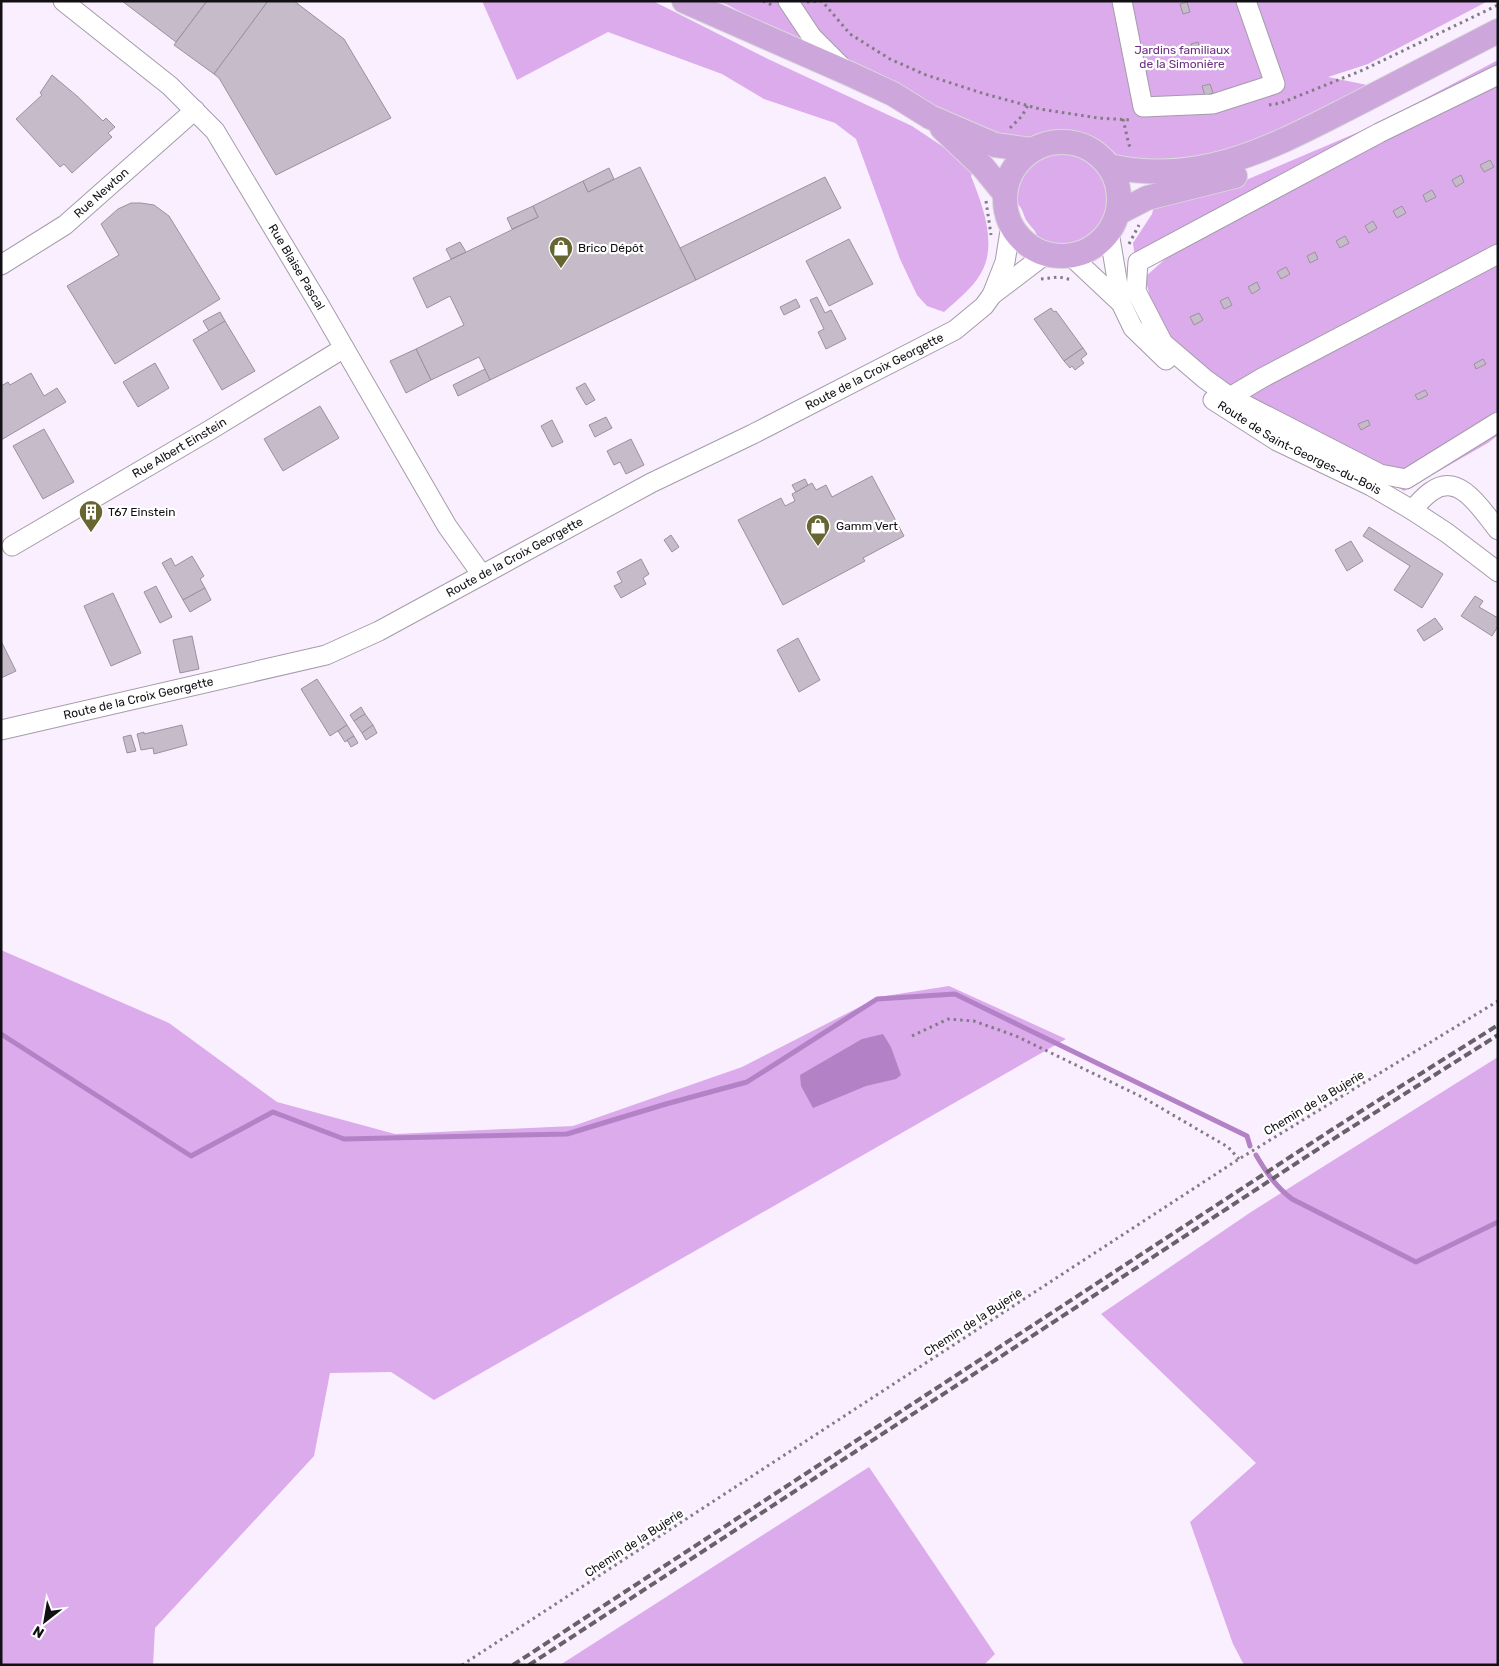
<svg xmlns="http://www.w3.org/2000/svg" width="1499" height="1666" font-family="Rubik,sans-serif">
<rect width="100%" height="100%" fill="#faeffe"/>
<g fill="#dbabec">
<path d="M482,1H653L768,59L912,126L975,168L971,176C982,204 998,244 981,273C973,288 956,301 944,312L927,306L917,295L900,259L856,139L835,123L764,99L722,74L608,32L517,80Z"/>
<path d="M713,1H782L806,38L793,40L726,4Z"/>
<path d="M798,1H1488L1368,64L1328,77L1377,87L1204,162H1125L1108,147L1082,134L1060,130L1008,143L963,124L856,65L822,38Z"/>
<path d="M1498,60V435L1488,443L1404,491L1162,346L1145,277L1233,199L1135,258L1133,243L1152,214L1155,202L1246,180L1375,125Z"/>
<path d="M1063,151C1068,152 1073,152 1078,154C1084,156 1089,161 1094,165C1123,192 1107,241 1067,246C1057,248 1047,244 1038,240C1036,229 1032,229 1026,220C1022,211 1022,206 1013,200C1018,169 1032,156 1063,151Z"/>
<path d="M1,950L169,1023L277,1102L395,1134L573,1126L742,1067L879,997L949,986L1066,1039L434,1400L391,1372L330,1373L314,1456L155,1628L153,1665H1Z"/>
<path d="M1498,1057V1665H1244L1233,1644L1190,1522L1256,1463L1101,1314L1251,1212Z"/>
<path d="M869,1467L995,1654L984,1665H560Z"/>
</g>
<path fill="#b381c5" d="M883,1034L891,1047L901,1075L896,1079L866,1086L813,1108L801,1086L800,1075L862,1039Z"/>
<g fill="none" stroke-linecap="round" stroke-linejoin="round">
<g stroke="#b381c5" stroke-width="5">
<path d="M1,1034L191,1156L273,1112L344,1139L567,1134L666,1104L747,1082L877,999L955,994L1247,1136L1250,1146"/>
<path d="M1256,1155C1266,1172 1276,1187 1292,1199L1416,1262L1498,1222"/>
</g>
</g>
<g fill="#c5bbc9" stroke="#9b919e">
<path d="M122,1H207L176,42Z"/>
<path d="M207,1H268L214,74L174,45Z"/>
<path d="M268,1H294L344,39L391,118L276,175L219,78L214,74Z"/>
<path d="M1187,2L1190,12L1183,14L1180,4Z"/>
<path d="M1198,42L1201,53L1194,55L1191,44Z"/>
<path d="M52,75L77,96L103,121L106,118L115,127L108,133L112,137L72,173L64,164L60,167L16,119L42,95L40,93Z"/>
<path d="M1210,84L1213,93L1205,96L1202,86Z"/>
<path d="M1490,160L1494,167L1484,172L1480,165Z"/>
<path d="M640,167L696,280L490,380L479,357L431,380L416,349L464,325L450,296L427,308L413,278L538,217L533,206L583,181L588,192Z"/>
<path d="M609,168L614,179L588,192L583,181Z"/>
<path d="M1461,175L1464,182L1456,187L1452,180Z"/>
<path d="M825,177L841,208L696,280L680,248Z"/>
<path d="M1432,190L1436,197L1426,202L1423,195Z"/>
<path d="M131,203H141L154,205L169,216L220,299L115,364L67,286L119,255L101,224L118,209Z"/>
<path d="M533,206L538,217L512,229L507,218Z"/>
<path d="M1402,206L1406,213L1397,218L1393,211Z"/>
<path d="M1373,221L1377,228L1369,233L1365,226Z"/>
<path d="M1345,236L1349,243L1340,248L1336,241Z"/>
<path d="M849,239L873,284L829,306L806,261Z"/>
<path d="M460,242L466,252L451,259L446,249Z"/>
<path d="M1315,252L1318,259L1310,263L1307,256Z"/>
<path d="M1286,267L1290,274L1281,279L1277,272Z"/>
<path d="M1257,282L1260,289L1252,294L1248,287Z"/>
<path d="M817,297L825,313L831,310L846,339L826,349L818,332L824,329L810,300Z"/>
<path d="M1228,297L1232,305L1224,309L1220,301Z"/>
<path d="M796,299L800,307L784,315L780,307Z"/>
<path d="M1051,308L1054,312L1056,311L1083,348L1064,361L1034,319Z"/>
<path d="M220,312L225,321L209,331L203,321Z"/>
<path d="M1199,313L1203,320L1194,325L1190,317Z"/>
<path d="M225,321L255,371L222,390L193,340Z"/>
<path d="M1083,348L1087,354L1081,359L1084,363L1075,370L1072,366L1070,368L1064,361Z"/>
<path d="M416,349L431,380L406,393L390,361Z"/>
<path d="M1483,359L1486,364L1476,369L1474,364Z"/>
<path d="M155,363L169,388L138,407L123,382Z"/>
<path d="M485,369L490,380L458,396L453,385Z"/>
<path d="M31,373L44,396L57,388L66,402L1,440V386L8,382L10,385Z"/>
<path d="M585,383L595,400L586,405L576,388Z"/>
<path d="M1425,390L1428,395L1418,400L1415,395Z"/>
<path d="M320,406L339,438L283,471L264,439Z"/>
<path d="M606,417L612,428L595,437L589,425Z"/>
<path d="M552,420L563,442L552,447L541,426Z"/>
<path d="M1368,420L1370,425L1361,430L1358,424Z"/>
<path d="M44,429L74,482L43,499L13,446Z"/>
<path d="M631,439L644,465L626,474L620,462L614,465L607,451Z"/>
<path d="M872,476L904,536L863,558L865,561L783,605L738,520L781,498L785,506L795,501L792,494L812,483L816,490L826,485L832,497Z"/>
<path d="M805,479L808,485L796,492L792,485Z"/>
<path d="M1369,527L1443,574L1422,608L1394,590L1410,566L1363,536Z"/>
<path d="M671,535L679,547L672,552L664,540Z"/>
<path d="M1351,541L1363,561L1347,571L1335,550Z"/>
<path d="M192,556L204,576L200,579L205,588L183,600L162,563L171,558L175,566Z"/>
<path d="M641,559L649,574L643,578L646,584L621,598L614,586L622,582L617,572Z"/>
<path d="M156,586L172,617L160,623L144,592Z"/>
<path d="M205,588L211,600L190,612L183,600Z"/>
<path d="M113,593L141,653L111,666L84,606Z"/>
<path d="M1475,596L1483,601L1479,607L1498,618V626L1492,636L1461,616Z"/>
<path d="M1435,618L1443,629L1424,641L1417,630Z"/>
<path d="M192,636L199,669L180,673L173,640Z"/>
<path d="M798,638L820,680L799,692L777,650Z"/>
<path d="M1,641L16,671L1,678Z"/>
<path d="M317,679L347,725L330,736L301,689Z"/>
<path d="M361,707L365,714L354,721L350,715Z"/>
<path d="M365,714L373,725L362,733L354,721Z"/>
<path d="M182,725L187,745L154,754L153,748L141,750L137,734L144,732V734Z"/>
<path d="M347,725L354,736L345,742L338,731Z"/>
<path d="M373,725L377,733L366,740L362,733Z"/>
<path d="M131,735L136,751L127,753L123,737Z"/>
<path d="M354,736L358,743L351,747L347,740Z"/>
</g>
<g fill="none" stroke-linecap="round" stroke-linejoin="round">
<g stroke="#a59ba9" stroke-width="21">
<g id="minor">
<path id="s1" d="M63,1L170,86L215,131L317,301L447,526L482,575"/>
<path d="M788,1L812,37L842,67"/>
<path d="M1122,1L1143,107L1213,104L1275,84L1246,1"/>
<path d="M1498,75L1379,133L1138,262L1136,291L1163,343L1205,379L1230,397L1380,474L1406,479L1498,422"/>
<path d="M1109,232L1121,303"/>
<path d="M1071,256L1121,303L1133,328L1166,360"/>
<path id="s2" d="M1,265L65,225L195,110"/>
<path d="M992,295L1005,262L1011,225"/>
<path d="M1230,397L1262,378L1498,254"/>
<path id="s3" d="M1213,400L1277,441L1371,486L1412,510L1447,533L1498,572"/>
<path d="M1412,510C1418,504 1424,496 1432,491C1460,471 1483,512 1498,530"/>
<path id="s4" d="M12,546L210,430L344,348"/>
<path id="s5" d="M1,730L326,655L379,631L651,483L753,434L955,330L984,306L992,295L1046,254"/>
</g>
</g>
<g stroke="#d9d9da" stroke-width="26">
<g id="major">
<path d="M684,1L850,74L893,94L930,117L995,145L1031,150"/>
<path d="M942,128L983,167L1005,194"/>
<circle cx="1062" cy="199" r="57"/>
<path d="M1109,166C1202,187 1274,146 1353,106C1402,81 1450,56 1498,31"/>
<path d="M1118,213L1147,198L1235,176"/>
</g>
</g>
<g stroke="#827b85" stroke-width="3" stroke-dasharray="2.5 4" stroke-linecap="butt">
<path d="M763,1L772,5"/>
<path d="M807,2L822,1L850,34L890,59L926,75L985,94L1040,109L1098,118L1132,120"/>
<path d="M1269,105L1281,103L1363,70L1498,5"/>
<path d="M1123,119L1129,145L1133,149"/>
<path d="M1010,128L1022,116L1028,105"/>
<path d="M986,201L991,235"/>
<path d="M1129,244L1139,225"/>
<path d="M1041,279L1059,277L1072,280"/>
<path d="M912,1036L948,1019L974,1021L1016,1036L1142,1097L1228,1147L1239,1159"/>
<path d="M462,1665L1239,1159L1498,1001"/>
</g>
<use href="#minor" stroke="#fff" stroke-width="19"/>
<use href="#major" stroke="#cda6db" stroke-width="24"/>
<g stroke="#67616a" stroke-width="4" stroke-dasharray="8 4" stroke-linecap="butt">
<path d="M513,1665L1336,1127L1498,1025"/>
<path d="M529,1665L1341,1134L1498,1035"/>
</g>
</g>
<defs>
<g id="shop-pin" transform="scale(1.25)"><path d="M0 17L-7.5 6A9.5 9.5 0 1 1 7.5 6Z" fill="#676632" stroke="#fff"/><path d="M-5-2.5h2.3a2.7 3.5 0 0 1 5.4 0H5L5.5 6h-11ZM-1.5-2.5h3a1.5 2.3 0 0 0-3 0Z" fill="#fff"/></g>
<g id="building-pin" transform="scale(1.25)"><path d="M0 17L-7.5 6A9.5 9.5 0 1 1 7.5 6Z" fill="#676632" stroke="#fff"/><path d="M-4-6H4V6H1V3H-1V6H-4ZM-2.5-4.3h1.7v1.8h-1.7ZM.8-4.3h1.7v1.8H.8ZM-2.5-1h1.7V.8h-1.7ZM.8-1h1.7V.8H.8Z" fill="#fff"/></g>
</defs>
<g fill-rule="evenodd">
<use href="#shop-pin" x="561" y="248"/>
<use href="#building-pin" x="91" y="512"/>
<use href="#shop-pin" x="818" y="526"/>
</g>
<g text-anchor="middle" stroke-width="4.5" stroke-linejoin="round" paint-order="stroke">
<g font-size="12" fill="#6d2f81" stroke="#fff">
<text x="1182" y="54">Jardins familiaux<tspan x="1182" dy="14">de la Simonière</tspan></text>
</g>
<g font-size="12" fill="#131015" stroke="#fff">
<text dy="4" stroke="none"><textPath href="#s2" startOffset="124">Rue Newton</textPath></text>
<text dy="4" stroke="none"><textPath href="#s1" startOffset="359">Rue Blaise Pascal</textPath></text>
<text dy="4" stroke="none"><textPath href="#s5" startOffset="951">Route de la Croix Georgette</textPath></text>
<text dy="4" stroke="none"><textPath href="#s4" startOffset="194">Rue Albert Einstein</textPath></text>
<text dy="4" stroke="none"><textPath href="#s3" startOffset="99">Route de Saint-Georges-du-Bois</textPath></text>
<text dy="4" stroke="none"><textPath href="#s5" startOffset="546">Route de la Croix Georgette</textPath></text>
<text dy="4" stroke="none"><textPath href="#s5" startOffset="141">Route de la Croix Georgette</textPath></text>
<text transform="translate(1314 1103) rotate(-31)" y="4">Chemin de la Bujerie</text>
<text transform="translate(973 1322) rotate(-33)" y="4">Chemin de la Bujerie</text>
<text transform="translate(634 1543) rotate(-33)" y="4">Chemin de la Bujerie</text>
</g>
<g font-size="12" fill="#131015" stroke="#fff" text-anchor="start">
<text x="578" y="252">Brico Dépôt</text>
<text x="108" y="516">T67 Einstein</text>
<text x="836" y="530">Gamm Vert</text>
</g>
</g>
<rect width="1499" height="1666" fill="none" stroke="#131015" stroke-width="5"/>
<g transform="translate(45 1621) rotate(211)" stroke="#ffffff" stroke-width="4" paint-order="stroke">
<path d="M0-4L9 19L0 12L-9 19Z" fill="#131015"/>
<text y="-8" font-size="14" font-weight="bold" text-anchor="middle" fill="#131015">N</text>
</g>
</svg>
